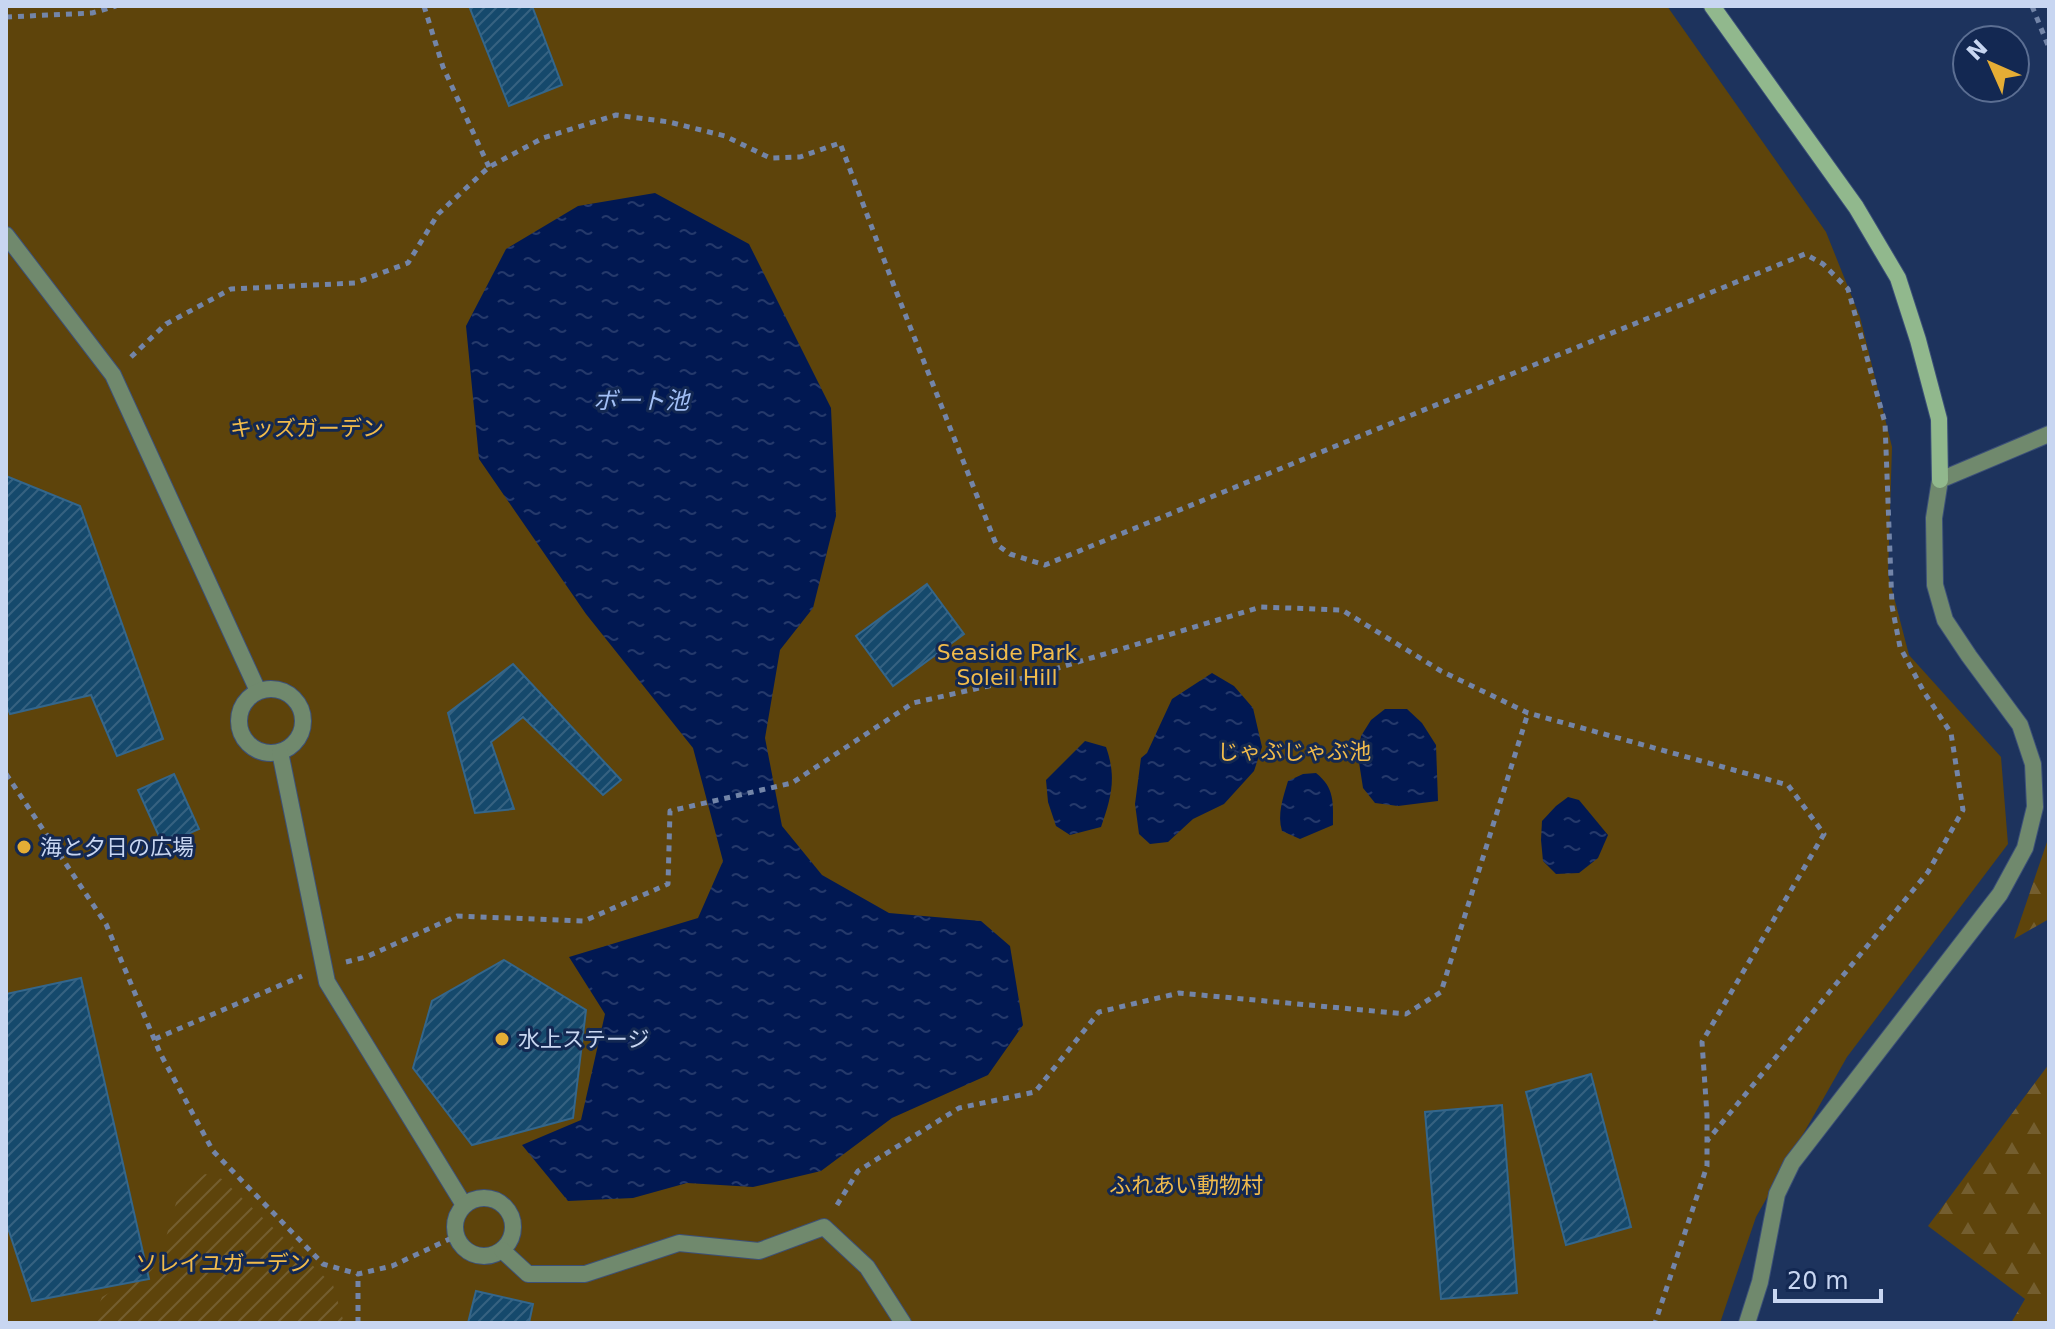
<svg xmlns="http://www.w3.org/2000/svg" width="2055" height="1329" font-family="'DejaVu Sans','Noto Sans JP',sans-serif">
<defs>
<pattern id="forest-firs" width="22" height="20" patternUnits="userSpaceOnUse" patternTransform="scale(2)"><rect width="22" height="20" fill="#5e440b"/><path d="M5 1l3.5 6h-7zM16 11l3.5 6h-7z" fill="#745e2f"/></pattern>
<pattern id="garden-furrows" width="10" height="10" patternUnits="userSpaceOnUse" patternTransform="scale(2)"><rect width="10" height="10" fill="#5e440b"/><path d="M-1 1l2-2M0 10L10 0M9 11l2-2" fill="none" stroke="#745e2f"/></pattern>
<pattern id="water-ripples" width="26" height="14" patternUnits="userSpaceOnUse" patternTransform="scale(2)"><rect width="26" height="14" fill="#011852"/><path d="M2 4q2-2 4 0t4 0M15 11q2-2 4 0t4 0" fill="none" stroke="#25396b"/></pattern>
<pattern id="building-hatch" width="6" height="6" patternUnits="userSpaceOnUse" patternTransform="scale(2)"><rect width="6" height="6" fill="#15496c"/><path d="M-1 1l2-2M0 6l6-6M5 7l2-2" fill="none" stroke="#366281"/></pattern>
</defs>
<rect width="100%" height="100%" fill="#1d335d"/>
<path fill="#5e440b" d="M6,6H1667L1826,232L1860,317L1892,447L1888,574L1909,655L2001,757L2008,844L1847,1057L1756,1217L1720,1323H6Z"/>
<g fill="url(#forest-firs)">
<path d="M2049,836V919L2014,939Z"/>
<path d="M2049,1064V1323H2011L2025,1299L1928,1226Z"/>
</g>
<path fill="url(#garden-furrows)" d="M205,1174L222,1179L333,1285L344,1323H92L102,1297L158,1265L178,1196Z"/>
<g fill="url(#water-ripples)">
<path d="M655,193L749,244L831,408L836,516L813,608L780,650L765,738L782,826L822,875L889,913L981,921L1010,946L1023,1025L988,1075L892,1118L821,1171L753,1187L687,1183L633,1198L568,1201L522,1145L581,1120L605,1014L569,957L698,918L723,861L693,748L586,614L479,459L466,326L506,249L578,206Z"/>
<path d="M1212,673L1234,686L1253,708L1262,747L1254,771L1224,804L1193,819L1168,842L1150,844L1139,834L1135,804L1141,758L1147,753L1172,699Z"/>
<path d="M1385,709H1407L1422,723L1436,745L1438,801L1398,806L1375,803L1363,788L1358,756L1361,736L1371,720Z"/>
<path d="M1085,741L1106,747C1117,778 1111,798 1101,827L1070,835L1056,826L1048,802L1046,780Z"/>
<path d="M1316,773C1335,788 1333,803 1333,825L1300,839L1282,831C1277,814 1283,798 1288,781L1303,774Z"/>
<path d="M1568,797L1579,800L1608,835L1598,858L1579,873L1556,874L1543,861L1541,840L1542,821L1556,806Z"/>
</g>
<g fill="url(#building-hatch)" stroke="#34668b" stroke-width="2">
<path d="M469,6H532L562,85L509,106Z"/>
<path d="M6,476L80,506L163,739L117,756L91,695L10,714L6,704Z"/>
<path d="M927,584L964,634L893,686L856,636Z"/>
<path d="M513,664L621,780L603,795L523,717L491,742L514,809L475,813L448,713Z"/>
<path d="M174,774L199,829L163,845L138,790Z"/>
<path d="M504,960L586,1010L573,1118L472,1145L413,1068L432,1001Z"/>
<path d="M81,978L149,1279L32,1301L6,1222V994Z"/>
<path d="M1591,1074L1631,1227L1566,1245L1526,1092Z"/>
<path d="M1502,1105L1517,1293L1441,1299L1425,1112Z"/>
<path d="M476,1291L533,1304L529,1323H468Z"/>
</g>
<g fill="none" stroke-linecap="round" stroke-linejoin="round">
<g stroke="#3c5078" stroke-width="18">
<path id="lane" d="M1747,1323L1760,1282L1777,1194L1792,1163L2000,894L2025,848L2035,807L2033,764L2020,725L1969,656L1945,620L1935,585L1934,518L1940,480"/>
</g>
<g stroke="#3c5078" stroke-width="18">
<g id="street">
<path d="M6,235L113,375L258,691"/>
<path d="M1940,480L2049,434"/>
<circle cx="271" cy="721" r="32"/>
<path d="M280,752L327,982L464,1205"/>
<circle cx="484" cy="1227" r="29"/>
<path d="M502,1250L528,1274H585L679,1243L759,1251L824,1227L867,1267L903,1323"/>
</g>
</g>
<g stroke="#3c5078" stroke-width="18">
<path id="secondary" d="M1712,6L1856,207L1898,278L1918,340L1939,419L1940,480"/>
</g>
<g stroke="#7385a8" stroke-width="5" stroke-dasharray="6 6" stroke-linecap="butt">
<path d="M424,6L443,67L489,167"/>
<path d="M2032,6L2049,48"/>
<path d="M6,17L92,13L116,6"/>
<path d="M131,357L166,324L231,289L355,283L408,263L438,214L489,167L543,138L616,115L669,122L725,136L770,158L800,157L840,143L894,286L996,544L1010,554L1045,565L1805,254L1823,264L1848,289L1885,423L1892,606L1900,647L1924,692L1951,733L1963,810L1928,872L1707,1141"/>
<path d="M6,774L106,924L160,1053L213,1151L323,1264L358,1274L392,1266L456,1236"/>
<path d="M346,962L366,957L457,916L584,921L668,884L670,811L792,783L913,703L1028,677L1261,607L1342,610L1441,671L1528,713L1788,785L1824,834L1702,1042L1707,1115V1166L1655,1323"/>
<path d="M155,1039L302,976"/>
<path d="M837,1205L858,1171L959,1108L1035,1092L1099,1012L1179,993L1406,1014L1441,992L1528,713"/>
<path d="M358,1323V1274"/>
</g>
<use href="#lane" stroke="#70896d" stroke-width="16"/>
<use href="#street" stroke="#70896d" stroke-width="16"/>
<use href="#secondary" stroke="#91b88d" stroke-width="16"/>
</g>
<g fill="#e5ad35" stroke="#132852" stroke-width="3">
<circle cx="24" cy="847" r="8"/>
<circle cx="502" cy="1039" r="8"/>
</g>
<g text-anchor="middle" stroke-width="6" stroke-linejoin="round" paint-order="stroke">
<g font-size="22" fill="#f1bb4b" stroke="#132852">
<text x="307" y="436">キッズガーデン</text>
<text x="1007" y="660">Seaside Park<tspan x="1007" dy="25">Soleil Hill</tspan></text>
<text x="1294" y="759">じゃぶじゃぶ池</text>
<text x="1186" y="1193">ふれあい動物村</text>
<text x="223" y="1271">ソレイユガーデン</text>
</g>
<g font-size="22" fill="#c8d6f1" stroke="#132852" text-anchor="start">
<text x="40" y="855">海と夕日の広場</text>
<text x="518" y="1047">水上ステージ</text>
</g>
<g font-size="24" font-style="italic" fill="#a2bff6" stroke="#132852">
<text x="641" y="409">ボート池</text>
</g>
</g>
<rect width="2055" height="1329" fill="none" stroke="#c8d6f1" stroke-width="16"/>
<g transform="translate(1991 64) rotate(315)"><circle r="38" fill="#132852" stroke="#5b6e92" stroke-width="2"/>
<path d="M0-6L14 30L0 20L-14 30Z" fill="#e5ad35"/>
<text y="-12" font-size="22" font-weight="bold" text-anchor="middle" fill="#c8d6f1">N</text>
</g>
<path d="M1775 1289v12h106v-12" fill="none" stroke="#c8d6f1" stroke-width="4"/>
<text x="1787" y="1289" font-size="24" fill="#c8d6f1" stroke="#132852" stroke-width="6" paint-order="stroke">20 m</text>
</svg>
